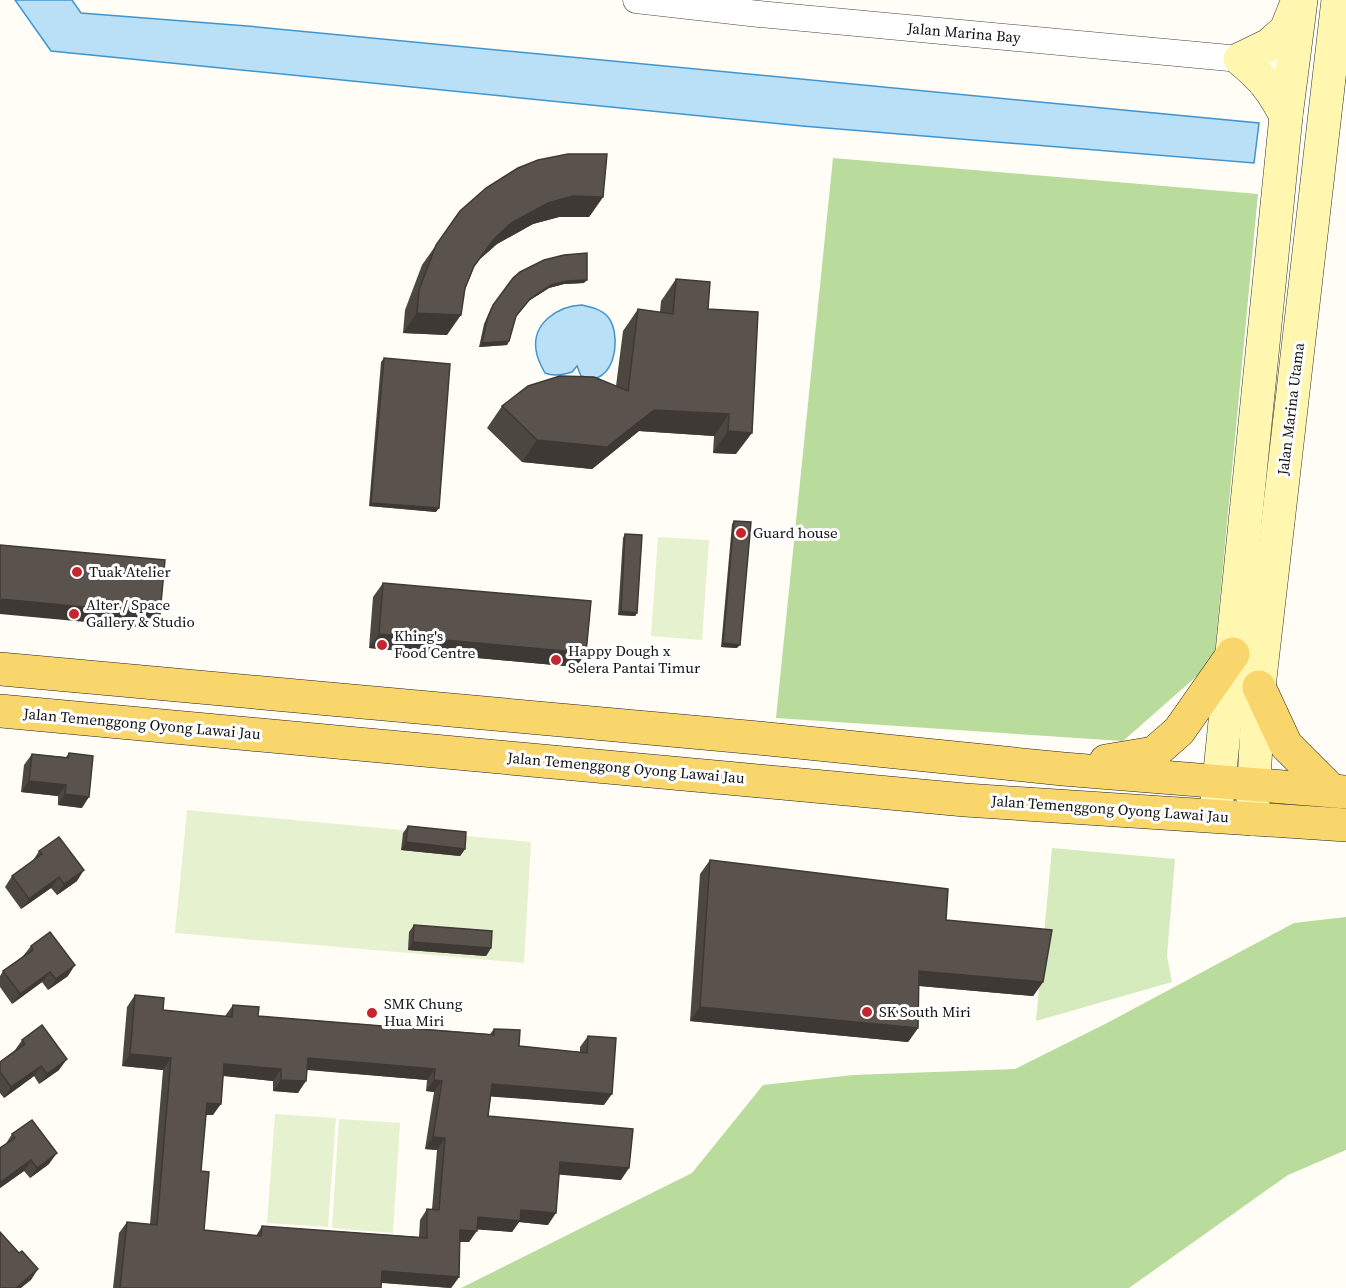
<svg xmlns="http://www.w3.org/2000/svg" width="1346" height="1288" font-family="'Source Serif 4',serif">
<rect width="100%" height="100%" fill="#fffdf5"/>
<path fill="#d5ebbd" d="M1052,848L1175,859L1167,956L1172,982L1036,1021Z"/>
<g fill="#b9dc9c">
<path d="M833,158L1258,194L1214,661L1123,741L776,718Z"/>
<path d="M1346,917V1150L1288,1175L1129,1288H461L692,1173L763,1085L853,1075L1015,1069L1107,1023L1294,923Z"/>
</g>
<g fill="#e6f2cf">
<path d="M658,537L709,540L702,640L651,636Z"/>
<path d="M187,810L531,842L524,963L175,933Z"/>
<path d="M275,1114L336,1118L328,1227L267,1223Z"/>
<path d="M339,1119L400,1123L393,1233L332,1228Z"/>
</g>
<g fill="#b9e0f7" stroke="#3f96cf" stroke-width="1.5">
<path d="M15,0H72L81,13L247,26L1259,123L1254,163L802,126L51,51Z"/>
<path d="M582,305C591,307 601,309 608,317C620,332 617,367 599,377C593,380 586,377 581,376L577,366L572,372C563,375 554,377 545,373C541,366 537,358 536,350C532,323 558,306 582,305Z"/>
</g>
<g fill="none" stroke-linecap="round" stroke-linejoin="round">
<g stroke="#444" stroke-width="27">
<path id="street" d="M636,0L759,14L1240,59L1292,67"/>
</g>
<g stroke="#333" stroke-width="34">
<g id="secondary">
<path d="M1286,116C1272,89 1263,78 1240,59L1269,45L1286,30L1296,5"/>
<path d="M1216,811L1286,116L1301,0"/>
<path d="M1252,819L1259,687L1338,0"/>
</g>
</g>
<g stroke="#222" stroke-width="34">
<g id="primary">
<path d="M0,669L758,738L1063,769L1346,792"/>
<path d="M1259,687L1286,745L1332,791"/>
<path d="M0,711L965,800L1346,825"/>
<path d="M1106,761L1154,753L1179,731L1233,654"/>
</g>
</g>
<use href="#street" stroke="#fff" stroke-width="26"/>
<use href="#secondary" stroke="#fff6b0" stroke-width="33"/>
<use href="#primary" stroke="#f9d66b" stroke-width="33"/>
</g>
<g fill="#4d4742" fill-rule="evenodd">
<path d="M603,197L589,217H559L533,224L497,244L480,259L474,267L447,335L403,333L405,310L422,265L460,211Z"/>
<path d="M513,278L584,283L564,284L549,288L527,302L516,317L509,341L507,345L479,347L484,324L491,308Z"/>
<path d="M676,279L708,309L736,454L713,453L714,436L639,431L592,469L522,462L487,428L502,406L616,386L623,331L638,309L660,312L661,301Z"/>
<path d="M384,358L436,512L369,506L381,362Z"/>
<path d="M734,521L737,648L721,647L732,524Z"/>
<path d="M625,534L637,613L635,616L618,615L623,538Z"/>
<path d="M383,583L576,667L369,648L373,597Z"/>
<path d="M69,753L82,808L58,805V796L21,792L24,765L32,754L66,757Z"/>
<path d="M408,826L465,849L460,856L401,850L403,833Z"/>
<path d="M39,851L77,881L57,895L51,888L21,909L5,887L12,876L32,862Z"/>
<path d="M710,860L946,920L1043,982L1033,996L919,986L918,1028L908,1042L690,1021L700,874Z"/>
<path d="M414,925L491,948L486,956L408,950L409,932Z"/>
<path d="M31,946L68,976L48,990L42,982L12,1004L0,987V976L3,971L23,956Z"/>
<path d="M135,995L163,1010L225,1016L233,1005L258,1016L490,1034L494,1029L519,1046L580,1052V1047L588,1036L604,1105L491,1096L488,1116L621,1180L559,1174L548,1225L519,1222L512,1232L477,1229L469,1242H460L459,1277L451,1288L381,1283V1288H113L119,1233L127,1222L150,1224L163,1070L122,1066L127,1007ZM307,1070L427,1080L426,1091L434,1092L425,1149L437,1150L432,1209H427L420,1220L419,1237L262,1226L256,1236L204,1230L201,1171L206,1115H213L223,1076L273,1081V1091L298,1093Z"/>
<path d="M22,1040L59,1070L39,1084L34,1076L4,1098L0,1093V1062L15,1050Z"/>
<path d="M12,1134L49,1164L30,1178L24,1171L0,1188V1148L5,1145Z"/>
</g>
<g fill="#3f3936">
<path d="M573,196L603,197L589,217H559L533,224L497,244L480,259L494,239L511,223L548,203Z"/>
<path d="M587,280L584,283L564,284L549,288L527,302L530,299L551,285L567,281Z"/>
<path d="M417,313L461,315L447,335L403,333Z"/>
<path d="M509,341L507,345L479,347L482,343Z"/>
<path d="M654,410L729,414L714,436L639,431L592,469L522,462L537,440Z"/>
<path d="M728,431L752,433L736,454L713,453Z"/>
<path d="M371,503L439,508L436,512L369,506Z"/>
<path d="M0,599L160,614L150,628L0,614Z"/>
<path d="M621,611L637,613L635,616L618,615Z"/>
<path d="M379,634L586,653L576,667L369,648Z"/>
<path d="M723,643L740,645L737,648L721,647Z"/>
<path d="M29,781L66,785L58,796L21,792Z"/>
<path d="M65,794L89,797L82,808L58,805Z"/>
<path d="M406,842L465,849L460,856L401,850Z"/>
<path d="M84,870L77,881L57,895L64,884Z"/>
<path d="M59,877L51,888L21,909L29,899Z"/>
<path d="M413,942L491,948L486,956L408,950Z"/>
<path d="M75,965L68,976L48,990L56,979Z"/>
<path d="M919,971L1043,982L1033,996L909,985Z"/>
<path d="M50,972L42,982L12,1004L20,994Z"/>
<path d="M700,1007L918,1028L908,1042L690,1021Z"/>
<path d="M130,1054L171,1058L163,1070L122,1066Z"/>
<path d="M308,1058L435,1069L427,1080L300,1069Z"/>
<path d="M67,1059L59,1070L39,1084L47,1074Z"/>
<path d="M224,1064L281,1069L273,1081L216,1075Z"/>
<path d="M41,1066L34,1076L4,1098L11,1087Z"/>
<path d="M281,1080L306,1081L298,1093L273,1091Z"/>
<path d="M434,1080L442,1081L434,1092L426,1091Z"/>
<path d="M492,1084L612,1094L604,1105L484,1096Z"/>
<path d="M207,1103L221,1104L213,1115L199,1114Z"/>
<path d="M433,1137L445,1138L437,1150L425,1149Z"/>
<path d="M57,1153L49,1164L30,1178L37,1168Z"/>
<path d="M31,1160L24,1171L0,1188V1183L1,1182Z"/>
<path d="M560,1162L629,1168L621,1180L552,1174Z"/>
<path d="M521,1210L556,1213L548,1225L519,1222L512,1232L470,1229L478,1217Z"/>
<path d="M460,1230L477,1231L469,1242H452Z"/>
<path d="M38,1269L31,1280L21,1288H16Z"/>
<path d="M382,1271L459,1277L451,1288L374,1282Z"/>
</g>
<g fill="#5a524d" stroke="#3f3936" stroke-width="1.5" fill-rule="evenodd">
<path d="M568,154H607L603,197L573,196L548,203L511,223L494,239L474,266L465,288L461,315L417,313L419,290L436,245L460,211L486,188L518,168L538,160Z"/>
<path d="M587,253V280L567,281L551,285L530,299L516,316L509,341L482,343L487,320L493,305L513,278L520,272L544,260L564,255Z"/>
<path d="M676,279L710,282L708,309L758,312L752,433L728,431L729,414L654,410L607,447L537,440L502,406L528,386L560,376L594,377L628,391L638,309L673,314Z"/>
<path d="M384,358L450,364L439,508L371,503Z"/>
<path d="M734,521L751,522L740,645L723,643Z"/>
<path d="M625,534L642,535L637,613L621,611Z"/>
<path d="M0,545L165,560L160,614L0,599Z"/>
<path d="M383,583L591,601L586,653L379,634Z"/>
<path d="M69,753L93,756L89,797L65,794L66,785L29,781L32,754L68,758Z"/>
<path d="M408,826L466,832L465,849L406,842Z"/>
<path d="M59,837L84,870L64,884L59,877L29,899L12,876L42,854L39,851Z"/>
<path d="M710,860L948,889L946,920L1052,930L1043,982L919,971L918,1028L700,1007Z"/>
<path d="M414,925L492,931L491,948L413,942Z"/>
<path d="M50,932L75,965L56,979L50,972L20,994L3,971L33,950L31,946Z"/>
<path d="M135,995L164,998L163,1010L232,1017L233,1005L259,1007L258,1016L494,1035V1029L520,1030L519,1046L587,1053L588,1036L616,1038L612,1094L492,1084L488,1116L633,1129L629,1168L560,1162L556,1213L521,1210L520,1221L478,1217L477,1231L460,1230L459,1277L382,1271L381,1288H120L127,1222L157,1225L171,1058L130,1054ZM308,1058L435,1069L434,1080L442,1081L433,1137L445,1138L439,1210L427,1209V1238L262,1226L261,1236L204,1230L209,1172L201,1171L207,1103L221,1104L224,1064L281,1069V1080L306,1081Z"/>
<path d="M42,1025L67,1059L47,1074L41,1066L11,1087L0,1072V1062L25,1044L22,1040Z"/>
<path d="M32,1120L57,1153L37,1168L31,1160L1,1182L0,1180V1148L15,1138L12,1134Z"/>
<path d="M0,1232L19,1253L22,1251L38,1269L16,1288H0Z"/>
</g>
<g fill="#c4262e" stroke="#fff" stroke-width="2">
<circle cx="741" cy="533" r="6"/>
<circle cx="77" cy="572" r="6"/>
<circle cx="74" cy="614" r="6"/>
<circle cx="382" cy="645" r="6"/>
<circle cx="556" cy="660" r="6"/>
<circle cx="867" cy="1012" r="6"/>
<circle cx="372" cy="1013" r="6"/>
</g>
<g text-anchor="middle" stroke-width="6" stroke-linejoin="round" paint-order="stroke">
<g font-size="15" fill="#111" stroke="#fff">
<text transform="translate(964 33) rotate(5)" y="5">Jalan Marina Bay</text>
<text transform="translate(1291 409) rotate(-83)" y="5">Jalan Marina Utama</text>
<text transform="translate(142 724) rotate(5)" y="5">Jalan Temenggong Oyong Lawai Jau</text>
<text transform="translate(626 768) rotate(5)" y="5">Jalan Temenggong Oyong Lawai Jau</text>
<text transform="translate(1110 809) rotate(4)" y="5">Jalan Temenggong Oyong Lawai Jau</text>
</g>
<g font-size="15" fill="#111" stroke="#fff" text-anchor="start">
<text x="753" y="538">Guard house</text>
<text x="89" y="577">Tuak Atelier</text>
<text x="86" y="610">Alter / Space<tspan x="86" dy="17">Gallery &amp; Studio</tspan></text>
<text x="394" y="641">Khing's<tspan x="394" dy="17">Food Centre</tspan></text>
<text x="568" y="656">Happy Dough x<tspan x="568" dy="17">Selera Pantai Timur</tspan></text>
<text x="384" y="1009">SMK Chung<tspan x="384" dy="17">Hua Miri</tspan></text>
<text x="879" y="1017">SK South Miri</text>
</g>
</g>
</svg>
